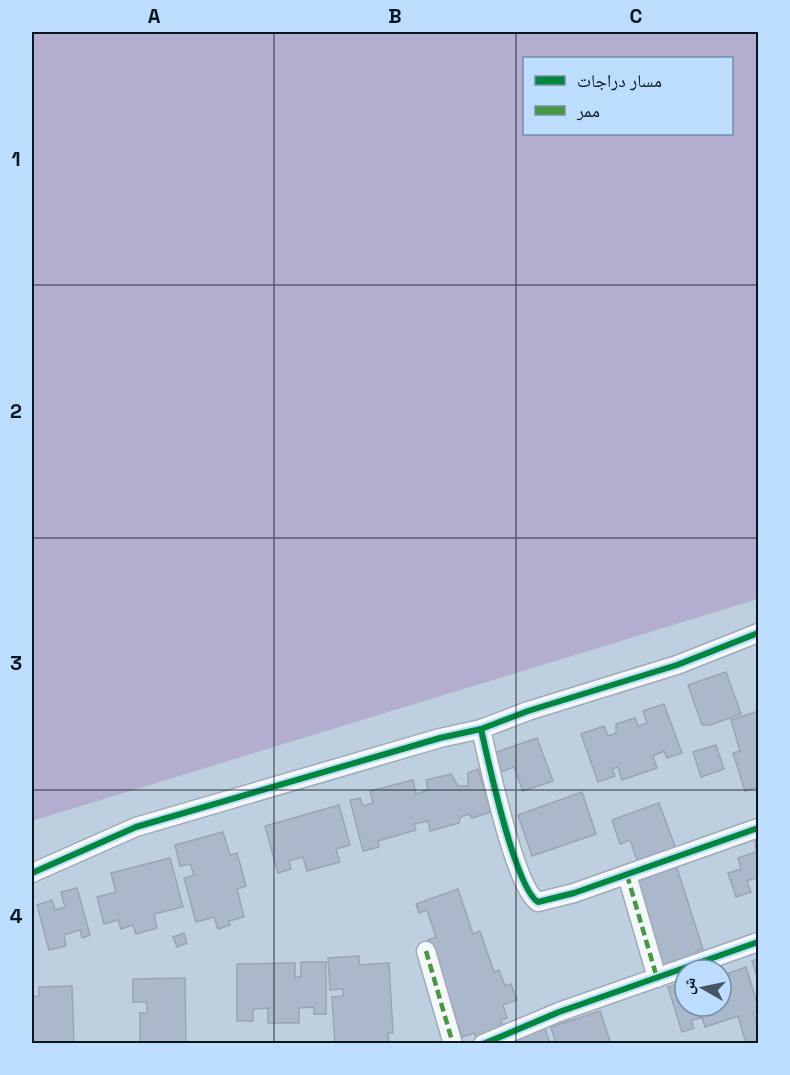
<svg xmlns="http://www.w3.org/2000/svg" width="790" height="1075" font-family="'Space Grotesk','Noto Naskh Arabic',sans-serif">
<rect width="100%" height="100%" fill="#becfe0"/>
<path fill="#b3aecf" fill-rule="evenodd" d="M32,32H758V599L32,821ZM524,58H732V134H524Z"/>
<g fill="#abb7ca" stroke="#9aa4b2" stroke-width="1.5">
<path d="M726,672L741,714L710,725H702L688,685Z"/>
<path d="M664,704L682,753L667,758L664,751L653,756L657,768L622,780L618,767L612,769L615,776L598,782L581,734L604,726L608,736L616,733V724L635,718L638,726L647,723L643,711Z"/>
<path d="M758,711V787L745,791L733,753L740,751L731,720Z"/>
<path d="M537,738L553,781L523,791L514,767L501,772L494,753Z"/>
<path d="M716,745L724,769L701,777L693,752Z"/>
<path d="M478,769L491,812L472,818L469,814L460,817L459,823L430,831L428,821L414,824L416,830L378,841L379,847L363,851L350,800L360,798L363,806L373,803L370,791L413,780L416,794L428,790L426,780L451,774L458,786H468V773Z"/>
<path d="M582,792L596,834L532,856L518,815Z"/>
<path d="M659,803L677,852L639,866L630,840L620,844L612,820Z"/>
<path d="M339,805L350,845L336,849L340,862L307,871L303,857L289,861L291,869L278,873L265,826Z"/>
<path d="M223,832L230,855L237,853L246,886L237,889L244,917L229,921L230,925L218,929L214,917L196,922L184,878L194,875L190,864L180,866L175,845Z"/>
<path d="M758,837V877L747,881L751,892L736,897L728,873L741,869L738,858L756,852L755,838Z"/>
<path d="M170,858L183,907L154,914L157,928L136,934L133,925L121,929L118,920L104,924L97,897L116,892L111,873Z"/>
<path d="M675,862L703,949L695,952L698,961L660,973L642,918L649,915L640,888L635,889L630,876Z"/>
<path d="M77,888L90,935L82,938L80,930L64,935L66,946L49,950L37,905L52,900L55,910L65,907L61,892Z"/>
<path d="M458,889L473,934L480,931L494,972L499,970L505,986L511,984L517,1000L503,1005L507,1018L501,1020L504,1029L477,1039L474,1033L462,1037L428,940L436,937L427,910L419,913L416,904Z"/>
<path d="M184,933L187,943L177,947L173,937Z"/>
<path d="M359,956V965L389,963L393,1033H388L389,1044H335L332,997L343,996V989L330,990L328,958Z"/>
<path d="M758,959V980L752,961Z"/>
<path d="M301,962H326V1014H314V1007L299,1008V1023H268V1008L253,1009V1021H237V964L295,963V977H301Z"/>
<path d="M746,967L758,1006V1011L753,1013L757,1023L758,1022V1042L746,1044L738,1016L705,1027L702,1017L691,1021L694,1028L682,1032L668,987L684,982L685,1006H721V976Z"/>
<path d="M185,978L186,1044H140V1013H147V1002H133V979Z"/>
<path d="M72,986L74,1044H32V997L39,996V987Z"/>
<path d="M600,1011L611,1044H556L551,1027Z"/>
<path d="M545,1028L550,1044H502Z"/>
</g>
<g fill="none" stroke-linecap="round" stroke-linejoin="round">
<g stroke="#9eabb9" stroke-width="21">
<g id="minor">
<path d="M481,729C488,760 515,888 538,902L574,893L758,828"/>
<path d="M32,873L136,827L440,738L481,729L528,711L677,665L758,633"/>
<path d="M627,875L657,978"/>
<path d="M426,951L453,1044"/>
<path d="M483,1044L559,1012L758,942"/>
</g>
</g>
<use href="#minor" stroke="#f5f8fa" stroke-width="18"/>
<g stroke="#48983f" stroke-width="4.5" stroke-dasharray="9 4.5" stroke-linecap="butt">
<path d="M627,875L657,978"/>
<path d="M426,951L453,1044"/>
</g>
<g stroke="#bcddfd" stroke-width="10">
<g id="cycleway">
<path d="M481,729C488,760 515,888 538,902L574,893L758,828"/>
<path d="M32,873L136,827L440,738L481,729L528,711L677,665L758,633"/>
<path d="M483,1044L559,1012L758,942"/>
</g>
</g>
<use href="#cycleway" stroke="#00873e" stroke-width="6"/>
</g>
<path fill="none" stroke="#09151f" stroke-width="1.5" stroke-opacity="0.55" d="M274,32V1044M516,32V1044M32,285H758M32,538H758M32,790H758"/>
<rect width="790" height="1075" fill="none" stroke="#bcddfd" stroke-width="66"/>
<rect x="523" y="57" width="210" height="78" fill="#bcddfd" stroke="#748da4" stroke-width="1.5"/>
<rect x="535" y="76" width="30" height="9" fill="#00873e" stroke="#748da4" stroke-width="1.5"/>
<text x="577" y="87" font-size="18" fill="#09151f">مسار دراجات</text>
<rect x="535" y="106" width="30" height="9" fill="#48983f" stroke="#748da4" stroke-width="1.5"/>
<text x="577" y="117" font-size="18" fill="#09151f">ممر</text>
<g transform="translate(703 988) rotate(279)"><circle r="28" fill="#bcddfd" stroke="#748da4" stroke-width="1.5"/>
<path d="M0-4.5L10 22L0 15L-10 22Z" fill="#485663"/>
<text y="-9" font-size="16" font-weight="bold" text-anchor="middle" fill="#09151f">ش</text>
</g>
<rect x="33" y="33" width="724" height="1009" fill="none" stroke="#09151f" stroke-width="2"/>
<g font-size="20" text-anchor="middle" font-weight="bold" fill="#09151f">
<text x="154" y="23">A</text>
<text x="395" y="23">B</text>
<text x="636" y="23">C</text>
<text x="16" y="166">1</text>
<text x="16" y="418">2</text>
<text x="16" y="670">3</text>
<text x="16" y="923">4</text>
</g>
</svg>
